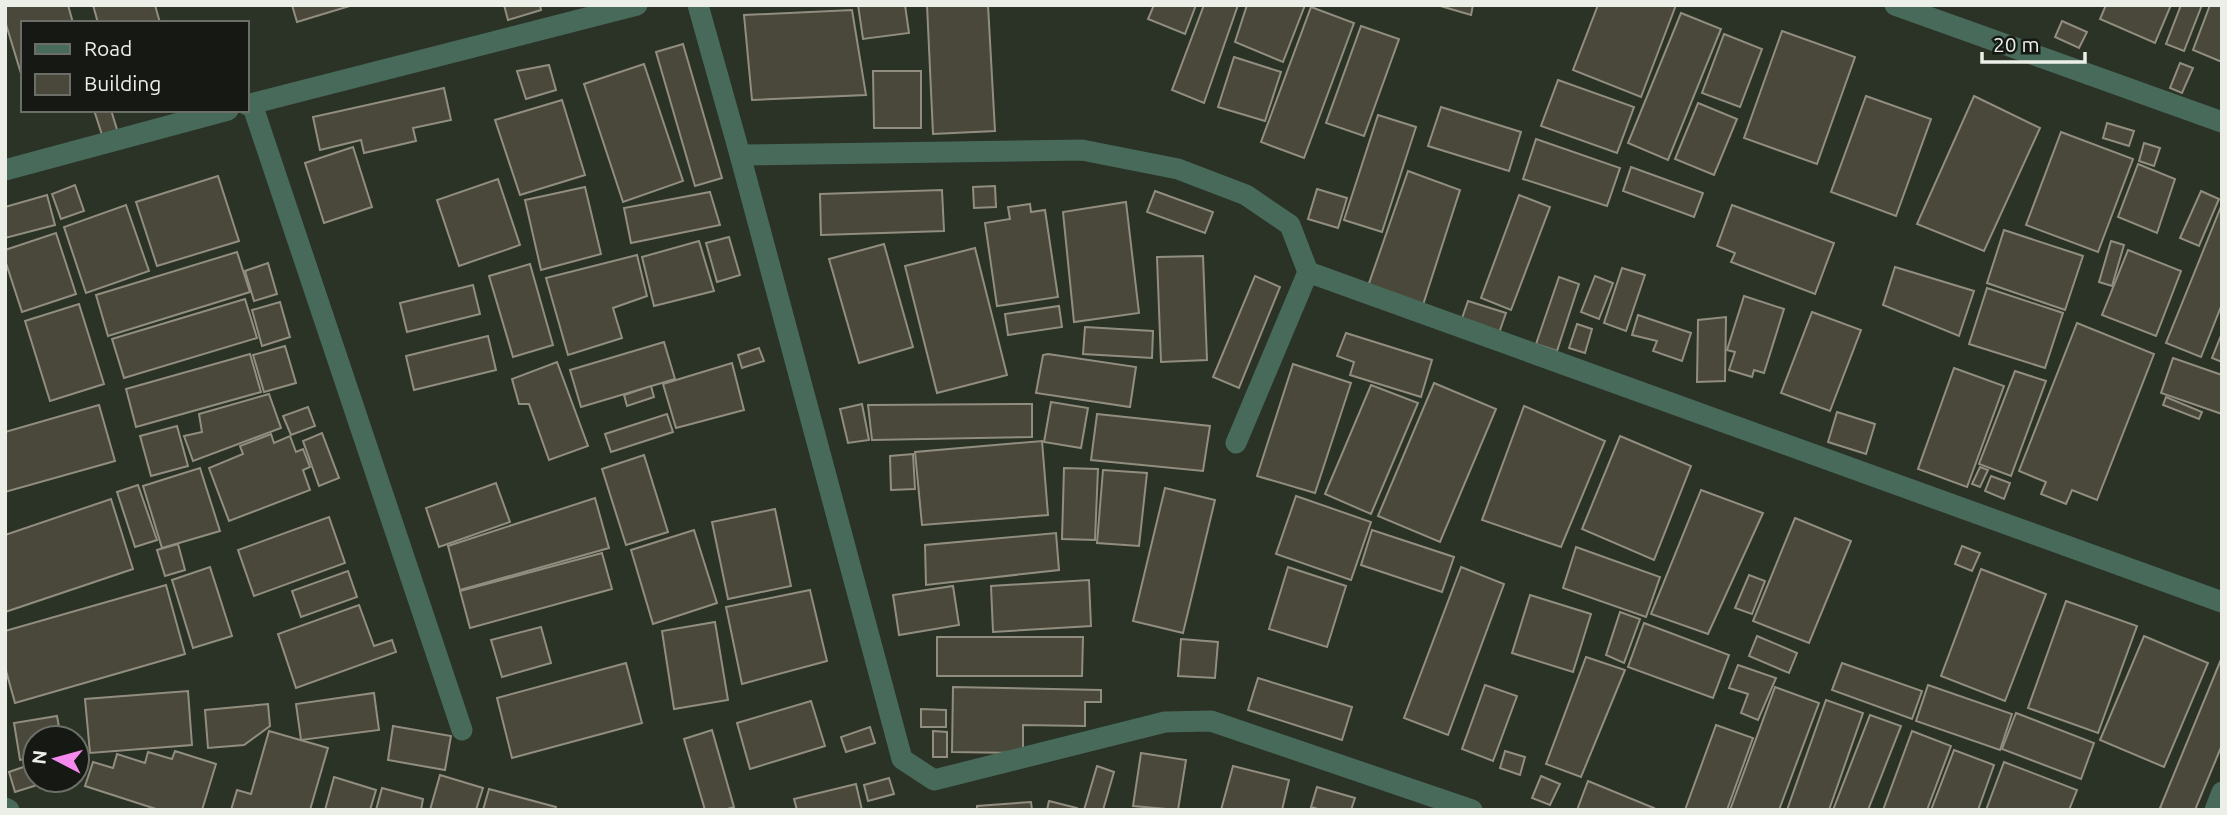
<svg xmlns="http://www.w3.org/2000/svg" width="2227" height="815" font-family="Ubuntu,sans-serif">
<rect width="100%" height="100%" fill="#2b3226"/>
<g fill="#4a483a" stroke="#918e7f" stroke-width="2">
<path d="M5,5H68L73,23H23V80L5,21Z"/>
<path d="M93,5H155L160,23H98Z"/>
<path d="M292,5H353L297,22Z"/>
<path d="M504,5H540L541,10L508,20Z"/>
<path d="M858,5H905L909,33L863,39Z"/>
<path d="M927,5H988L995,131L933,134Z"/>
<path d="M1154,5H1196L1185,34L1148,19Z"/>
<path d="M1204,5H1238L1204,103L1172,90Z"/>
<path d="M1247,5H1305L1283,62L1235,42Z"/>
<path d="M1437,5H1473L1471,15Z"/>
<path d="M1598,5H1676L1641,97L1573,70Z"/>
<path d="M2106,5H2171L2155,43L2100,19Z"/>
<path d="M2181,5H2202L2184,51L2166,44Z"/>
<path d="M2210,5H2222V62L2193,50Z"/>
<path d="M1311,7L1354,23L1304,158L1261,142Z"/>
<path d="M852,10L866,95L752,100L744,15Z"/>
<path d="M1681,13L1721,29L1668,160L1628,143Z"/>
<path d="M2062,21L2087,32L2079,48L2055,37Z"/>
<path d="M1361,26L1399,39L1364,136L1326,123Z"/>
<path d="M1782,31L1855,57L1817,164L1744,138Z"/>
<path d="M1724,34L1762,49L1740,107L1702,93Z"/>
<path d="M683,44L722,178L695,186L656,52Z"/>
<path d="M1234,57L1281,72L1265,121L1218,107Z"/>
<path d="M2180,63L2193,68L2182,93L2170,88Z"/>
<path d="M644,64L683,181L623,202L584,84Z"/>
<path d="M549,65L556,90L526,99L517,71Z"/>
<path d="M873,71H921V128H874Z"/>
<path d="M1558,80L1634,107L1617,153L1541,126Z"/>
<path d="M444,88L451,120L413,128L416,141L364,153L361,140L320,150L313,117Z"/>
<path d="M1866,96L1931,119L1896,216L1831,192Z"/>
<path d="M1974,96L2040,128L1984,251L1917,224Z"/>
<path d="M562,100L585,175L520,195L495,120Z"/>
<path d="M1698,103L1737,119L1714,175L1675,159Z"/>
<path d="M1441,107L1521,132L1509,171L1428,146Z"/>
<path d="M94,110H111L119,136L104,141Z"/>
<path d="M1378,115L1416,127L1382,232L1344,220Z"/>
<path d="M2107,123L2134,131L2129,146L2103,138Z"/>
<path d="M2061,132L2133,159L2098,252L2026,225Z"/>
<path d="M1536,139L1620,168L1607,206L1523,179Z"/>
<path d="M2144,143L2160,148L2154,166L2139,161Z"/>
<path d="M353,147L372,207L324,223L305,163Z"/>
<path d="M2138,164L2175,179L2157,233L2118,217Z"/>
<path d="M1631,167L1703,193L1694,217L1623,191Z"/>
<path d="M1408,171L1460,190L1422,308L1367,289Z"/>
<path d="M218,176L239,241L157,266L136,202Z"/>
<path d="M498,179L520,245L459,266L437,200Z"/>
<path d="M75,185L84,211L61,219L52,194Z"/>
<path d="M995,186L996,207L974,208L973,187Z"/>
<path d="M585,187L601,254L541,270L525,200Z"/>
<path d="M1317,189L1347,198L1338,228L1308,219Z"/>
<path d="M942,190L944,231L821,235L820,194Z"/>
<path d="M1155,191L1213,212L1205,233L1147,212Z"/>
<path d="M2201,191L2219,199L2199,246L2180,238Z"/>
<path d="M710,192L720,225L631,243L624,208Z"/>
<path d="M47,195L55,225L5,238V207Z"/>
<path d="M1519,195L1550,207L1511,310L1481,298Z"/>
<path d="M1126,202L1139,313L1074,322L1063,212Z"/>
<path d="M1030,204L1031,212L1045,210L1058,297L997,306L985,223L1010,219L1008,207Z"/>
<path d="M2222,204V304L2201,357L2166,343Z"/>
<path d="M126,205L149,271L86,293L64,227Z"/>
<path d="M1732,205L1834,243L1815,294L1731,262L1735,253L1717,246Z"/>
<path d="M2004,230L2083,256L2065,310L1987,283Z"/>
<path d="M56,233L76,294L22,312L5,260V250Z"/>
<path d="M729,237L740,275L717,282L706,243Z"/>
<path d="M699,241L714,291L654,306L642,257Z"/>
<path d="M2111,241L2124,245L2112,286L2099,282Z"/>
<path d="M884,244L913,347L859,363L829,259Z"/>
<path d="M975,248L1007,375L937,393L905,266Z"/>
<path d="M2128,250L2181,271L2156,336L2102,315Z"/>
<path d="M237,252L250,292L108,336L96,295Z"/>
<path d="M637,255L647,296L613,308L622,338L568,355L546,278Z"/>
<path d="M1203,256L1207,360L1161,362L1157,257Z"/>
<path d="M268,263L277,294L254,301L245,271Z"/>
<path d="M530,264L553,345L513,357L489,276Z"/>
<path d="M1895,267L1974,291L1959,336L1883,305Z"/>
<path d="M1622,268L1645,275L1626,331L1604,323Z"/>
<path d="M1255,276L1280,287L1239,388L1213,377Z"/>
<path d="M1595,276L1613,283L1599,319L1581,312Z"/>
<path d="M1559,277L1579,284L1557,351L1536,344Z"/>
<path d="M473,285L480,314L407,332L400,303Z"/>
<path d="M1987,288L2063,313L2045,368L1969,344Z"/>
<path d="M1744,296L1784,309L1764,373L1754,370L1752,377L1729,370L1735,352L1727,350Z"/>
<path d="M245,299L257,338L124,378L112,339Z"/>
<path d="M1468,301L1506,313L1499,333L1461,321Z"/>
<path d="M280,302L290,337L262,346L252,310Z"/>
<path d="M79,304L104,384L50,401L25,321Z"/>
<path d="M1059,306L1062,327L1008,335L1005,314Z"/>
<path d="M1812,312L1861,330L1830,411L1781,393Z"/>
<path d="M1638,315L1691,333L1682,361L1653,351L1657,341L1632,335Z"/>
<path d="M1726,317L1725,381L1697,382L1698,320Z"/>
<path d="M2077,323L2154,354L2097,500L2072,490L2066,504L2041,494L2046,482L2019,471Z"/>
<path d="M1577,324L1592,329L1585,353L1569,348Z"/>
<path d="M1085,327L1153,331L1152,358L1083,354Z"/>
<path d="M1346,333L1432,360L1421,397L1350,375L1354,362L1337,356Z"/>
<path d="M2222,333V362L2212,358Z"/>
<path d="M488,336L496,370L414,390L406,356Z"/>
<path d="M664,342L675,379L581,407L570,370Z"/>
<path d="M285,346L296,383L264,392L253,355Z"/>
<path d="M759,348L764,361L742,368L738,355Z"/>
<path d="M250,354L261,392L136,427L126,389Z"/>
<path d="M1048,354L1136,367L1130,407L1036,393L1043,355Z"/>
<path d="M2173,358L2222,375V414L2161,393Z"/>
<path d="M557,362L588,446L549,460L529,404H519L512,379Z"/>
<path d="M732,363L744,410L676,428L663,384Z"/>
<path d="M1293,364L1351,383L1315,493L1257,476Z"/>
<path d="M1954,368L2004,386L1967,487L1918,469Z"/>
<path d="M2015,371L2046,381L2011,476L1979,464Z"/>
<path d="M1434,383L1496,409L1440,542L1378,516Z"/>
<path d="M1371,385L1418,403L1371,514L1325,494Z"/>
<path d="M651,386L654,397L627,406L624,395Z"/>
<path d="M269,394L281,428L193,461L184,436L202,432L199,414Z"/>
<path d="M2166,397L2202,412L2199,419L2163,405Z"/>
<path d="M1051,402L1088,408L1081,448L1044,442Z"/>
<path d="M862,404L869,440L848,443L840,409Z"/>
<path d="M1032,404V437L872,440L868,405Z"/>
<path d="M99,405L115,461L5,492V432Z"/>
<path d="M1524,406L1605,441L1561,547L1482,520Z"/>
<path d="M308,407L315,426L291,435L283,416Z"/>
<path d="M1837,412L1875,424L1866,454L1828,442Z"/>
<path d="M667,414L673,432L611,452L605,434Z"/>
<path d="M1097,414L1210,426L1203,471L1091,460Z"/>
<path d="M177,426L188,466L151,476L140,436Z"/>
<path d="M322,433L339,478L319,486L303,441Z"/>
<path d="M271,434L274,443L290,436L296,452L303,449L310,467L303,470L310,490L229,521L209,468L243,454L240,446Z"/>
<path d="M1620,436L1691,466L1654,560L1582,529Z"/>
<path d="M1042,441L1048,515L922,525L915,452Z"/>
<path d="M913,454L915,489L891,490L890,456Z"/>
<path d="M644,455L668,532L626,545L602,469Z"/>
<path d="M1980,467L1988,470L1980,487L1972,484Z"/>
<path d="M200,468L220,531L162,548L143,486Z"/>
<path d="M1064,468L1098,469L1095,540L1062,539Z"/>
<path d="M1103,470L1147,473L1139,546L1097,543Z"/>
<path d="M1991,476L2010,483L2004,499L1985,491Z"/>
<path d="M496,483L510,522L439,547L426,508Z"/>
<path d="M138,485L157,540L135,547L117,492Z"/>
<path d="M1165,488L1215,500L1183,633L1133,621Z"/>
<path d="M1701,490L1763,513L1708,634L1651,614Z"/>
<path d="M1296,496L1371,522L1351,580L1276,554Z"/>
<path d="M595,498L609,548L460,590L448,546Z"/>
<path d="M111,499L133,569L5,612V535Z"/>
<path d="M775,509L791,586L728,599L712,522Z"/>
<path d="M329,517L345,563L254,596L238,550Z"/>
<path d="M1795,518L1851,541L1809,643L1753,621Z"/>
<path d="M694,530L717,603L653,624L631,550Z"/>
<path d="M1372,530L1454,557L1442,592L1361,565Z"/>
<path d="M1056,533L1059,570L926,585L925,545Z"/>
<path d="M178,544L185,570L165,576L157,550Z"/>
<path d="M1962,546L1980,553L1972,571L1955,564Z"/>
<path d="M1576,547L1660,577L1646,617L1563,588Z"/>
<path d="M602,553L612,589L470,628L460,591Z"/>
<path d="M210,567L232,636L193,648L172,580Z"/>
<path d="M1288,567L1346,586L1327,647L1269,629Z"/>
<path d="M1461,567L1504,584L1448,735L1404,718Z"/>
<path d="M1981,569L2046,594L2005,701L1941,676Z"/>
<path d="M348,571L357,597L301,617L292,591Z"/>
<path d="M1749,575L1765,581L1752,614L1735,608Z"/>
<path d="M1089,580L1091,626L993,632L991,586Z"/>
<path d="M166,585L185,654L15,703L5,667V631Z"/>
<path d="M953,586L959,625L899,635L893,595Z"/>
<path d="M810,590L827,661L742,684L726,607Z"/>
<path d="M1530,595L1591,614L1573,672L1512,653Z"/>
<path d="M2066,601L2137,626L2098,733L2028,708Z"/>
<path d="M359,605L374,646L392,640L396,652L296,688L278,634Z"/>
<path d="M1620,612L1640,619L1624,663L1606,655Z"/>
<path d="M715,622L728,700L674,709L662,631Z"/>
<path d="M1644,623L1729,655L1713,698L1628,667Z"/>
<path d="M541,627L551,663L502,677L491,640Z"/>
<path d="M1757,636L1797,653L1789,673L1749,656Z"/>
<path d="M2144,636L2208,663L2164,767L2100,740Z"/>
<path d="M937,637H1083L1082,676H937Z"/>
<path d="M1181,639L1218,642L1215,678L1178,676Z"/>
<path d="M1586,657L1625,670L1581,777L1546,764Z"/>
<path d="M2222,657V745L2195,810H2164L2160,808Z"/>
<path d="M626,663L642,723L512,758L497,698Z"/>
<path d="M1842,663L1922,691L1912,719L1832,690Z"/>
<path d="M1738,665L1776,678L1758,720L1741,713L1748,694L1729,688Z"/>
<path d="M1258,678L1352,707L1342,740L1248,710Z"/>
<path d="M1485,685L1517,696L1493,761L1462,749Z"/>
<path d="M1928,685L2012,714L2000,750L1916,721Z"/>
<path d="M953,687L1101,690V702H1085V726L1023,725V753L952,752Z"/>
<path d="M1775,687L1819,703L1779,810H1730Z"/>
<path d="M188,691L192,745L90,753L85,699Z"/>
<path d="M374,693L379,730L301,740L296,704Z"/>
<path d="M1826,700L1863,713L1829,810H1787Z"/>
<path d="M811,701L825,746L750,769L737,723Z"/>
<path d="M268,704L270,726L244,745L208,748L205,710Z"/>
<path d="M921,709L946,710V727H921Z"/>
<path d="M2016,713L2094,743L2081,779L2002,749Z"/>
<path d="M1870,715L1901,726L1868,810H1833Z"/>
<path d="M57,716L61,738H35V758L20,760L14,723Z"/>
<path d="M1716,725L1753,738L1727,810H1685Z"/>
<path d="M393,726L451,736L445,770L388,760Z"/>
<path d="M870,727L875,743L846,752L841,737Z"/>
<path d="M712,730L734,807L724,810H705L684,739Z"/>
<path d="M269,731L328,748L310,810H231L237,790L251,794Z"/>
<path d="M933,731L947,732V757H933Z"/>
<path d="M1912,731L1951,746L1927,810H1883Z"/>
<path d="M1954,750L1994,765L1978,810H1931Z"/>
<path d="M175,751L216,764L202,810H159L85,786L93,762L113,768L117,754L145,763L148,752L172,759Z"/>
<path d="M1505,751L1525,757L1520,775L1500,768Z"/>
<path d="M1141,753L1186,760L1178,810L1133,806Z"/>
<path d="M2004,762L2077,790L2069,810H1986Z"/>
<path d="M35,763V780H53L15,792L9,772Z"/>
<path d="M1097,766L1114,772L1103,810H1084Z"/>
<path d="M1233,766L1289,780L1282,810H1221Z"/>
<path d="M440,775L483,788L476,810H430Z"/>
<path d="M1541,776L1560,784L1550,805L1532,798Z"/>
<path d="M334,777L376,790L370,810H325Z"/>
<path d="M889,778L894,794L868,801L864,785Z"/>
<path d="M1588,781L1654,808L1653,810H1577Z"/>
<path d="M856,784L862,810H797L794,799Z"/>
<path d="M1317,787L1355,798L1351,810H1321L1311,807Z"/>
<path d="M382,788L423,799L421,810H376Z"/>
<path d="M489,789L556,807L555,810H483Z"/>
<path d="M1049,801L1077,808V810H1047Z"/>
<path d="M1031,802L1032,810H977V806Z"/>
</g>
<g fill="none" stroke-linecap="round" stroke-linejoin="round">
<g stroke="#486a5a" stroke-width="21">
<path d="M698,5L740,155L902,759L934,780L1165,722L1211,721L1472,810"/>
<path d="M1895,5L2222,122"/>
<path d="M252,104L462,730"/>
<path d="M247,105L637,5"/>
<path d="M740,155L1082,150L1178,169L1246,195L1290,225L1308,272L1236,443"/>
<path d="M5,170L228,110"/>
<path d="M1308,272L2222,602"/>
<path d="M5,808L9,810"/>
<path d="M2215,810L2222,792"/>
</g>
</g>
<rect width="2227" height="815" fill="none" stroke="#ebefe8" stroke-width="14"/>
<rect x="21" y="21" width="228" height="91" fill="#161913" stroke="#6b6f68" stroke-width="2"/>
<rect x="35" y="44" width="35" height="10" fill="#486a5a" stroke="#6b6f68" stroke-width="2"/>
<text x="84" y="56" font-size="21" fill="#ebefe8">Road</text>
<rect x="35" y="74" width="35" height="21" fill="#4a483a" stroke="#6b6f68" stroke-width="2"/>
<text x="84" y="91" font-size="21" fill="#ebefe8">Building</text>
<g transform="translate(56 759) rotate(276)"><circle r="33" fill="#161913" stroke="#6b6f68" stroke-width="2"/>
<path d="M0-5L12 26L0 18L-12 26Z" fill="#f689ee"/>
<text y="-10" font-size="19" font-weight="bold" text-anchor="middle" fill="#ebefe8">N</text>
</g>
<path d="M1982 52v10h103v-10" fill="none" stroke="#ebefe8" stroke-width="3.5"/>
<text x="1993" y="52" font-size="21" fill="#ebefe8" stroke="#161913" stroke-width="5" paint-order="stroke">20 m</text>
</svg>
